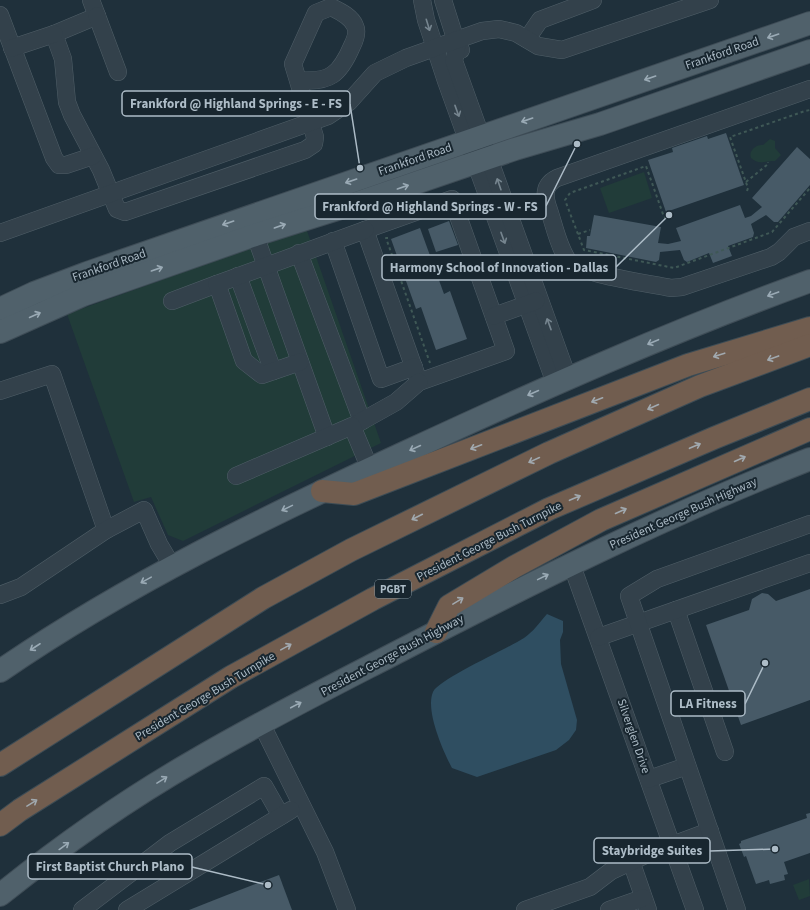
<svg xmlns="http://www.w3.org/2000/svg" width="810" height="910" font-family="'Source Sans 3',sans-serif">
<rect width="100%" height="100%" fill="#1f303b"/>
<g fill="#213c39">
<path d="M770,139L775,141V148L781,155L775,161C764,160 760,166 751,158C748,151 756,144 763,145Z"/>
<path d="M644,172L652,198L609,213L600,188Z"/>
<path d="M306,228L381,443L183,541L168,535L151,497L134,502L67,314Z"/>
<path d="M809,879L810,896L799,900L793,885Z"/>
</g>
<path fill="#2f4e61" d="M547,614L563,621V632L560,640L561,664L577,720L576,730L569,740L556,750L477,777L452,768C443,751 425,710 433,692C439,679 507,649 524,638C533,632 540,622 547,614Z"/>
<g fill="#475a67">
<path d="M726,133L744,185L666,212L648,160L673,152L672,148L707,136L708,139Z"/>
<path d="M797,147L810,159V185L778,222H774L766,215L751,224L754,233L753,237L728,246L732,256L713,263L709,253L687,262L684,260L680,250L660,252L659,260L656,262L586,248L587,236H590L594,215L661,227L658,243L668,244L681,241L676,228L740,205L745,218L751,216L762,207L752,198Z"/>
<path d="M449,221L458,245L436,252L428,229Z"/>
<path d="M420,228L444,294L450,291L467,339L436,350L421,307L416,309L391,239Z"/>
<path d="M810,589V700L741,725L706,625L749,610L752,599L762,593L768,594L776,601Z"/>
<path d="M810,813V853L784,862L788,874L784,875L785,880L770,884L769,880L756,884L746,856L744,857L739,844L741,843V841L807,818L806,814Z"/>
<path d="M279,875L292,910H189L227,895Z"/>
</g>
<g fill="none" stroke-linecap="round" stroke-linejoin="round">
<g stroke="#505f68" stroke-width="18">
<g id="minor">
<path d="M91,0L97,16L54,34L63,59L67,102L72,115L101,170L117,209L125,212L305,150L314,144L315,137L293,64L316,13L331,7C339,11 351,16 355,26C358,32 355,40 352,46C340,74 330,83 299,80"/>
<path d="M422,0L426,20L446,81L555,383"/>
<path d="M443,0L456,41L461,50"/>
<path d="M0,15L54,158L59,165H66L93,156"/>
<path d="M97,16L118,72"/>
<path d="M527,39L540,20L593,0"/>
<path d="M457,45L454,61L568,378"/>
<path d="M12,48L54,34"/>
<path d="M810,89L557,178C543,185 544,197 549,210C554,225 558,245 567,259C578,275 649,283 671,288L682,287L771,257L779,252L794,237L810,231"/>
<path d="M452,199L506,351L419,382L365,230Z"/>
<path d="M0,233L328,116L349,102L375,73L406,58L482,31L499,29L516,33L538,46L562,50L710,0"/>
<path d="M255,235L327,437"/>
<path d="M333,241L381,379L414,367"/>
<path d="M299,253L362,421"/>
<path d="M238,276L273,371"/>
<path d="M172,301L217,284"/>
<path d="M494,316L536,301"/>
<path d="M300,362L262,375L244,361L217,284L365,230"/>
<path d="M0,391L52,374L106,530"/>
<path d="M353,426L396,402L419,382"/>
<path d="M236,476L352,426L370,469"/>
<path d="M571,563L695,910"/>
<path d="M0,595L21,587L106,530L144,510L159,544L172,566"/>
<path d="M676,610L725,752"/>
<path d="M599,637L810,563"/>
<path d="M261,723L325,852L347,910"/>
<path d="M649,779L687,766"/>
<path d="M631,861L648,910"/>
<path d="M82,910L170,843L264,786L281,816"/>
<path d="M127,910L291,810"/>
<path d="M525,910L590,887L611,871L643,856L710,831"/>
<path d="M609,910L643,898"/>
<path d="M737,910L629,596L657,579L810,524"/>
</g>
</g>
<g stroke="#3f4d57" stroke-width="24">
<g id="major">
<path d="M0,309L34,293L87,273L810,23"/>
<path d="M0,332L83,295L255,235L366,200L515,149L600,124L810,51"/>
<path d="M0,671C130,582 264,518 406,452C539,390 672,331 810,281"/>
<path d="M0,895C61,846 126,800 194,761C257,724 322,691 386,658C525,586 664,516 810,459"/>
</g>
</g>
<g stroke="#3d4c55" stroke-width="24">
<g id="highway">
<path d="M322,491L354,494L688,365L810,328"/>
<path d="M436,632L449,606L514,567L601,520L810,429"/>
<path d="M0,765L263,598L351,550L549,453L700,386L810,345"/>
<path d="M0,825L20,810L231,677L373,599L549,509L714,438L810,399"/>
</g>
</g>
<g stroke="#3f5856" stroke-width="2" stroke-dasharray="3 3" stroke-linecap="butt">
<path d="M746,182L768,164V162"/>
<path d="M747,191L748,188L730,137L805,111L810,110"/>
<path d="M667,218L664,217L646,166L570,193L565,200L584,250L674,268L772,232L810,188"/>
<path d="M578,234L590,230"/>
<path d="M388,238H386L430,363"/>
</g>
<use href="#minor" stroke="#33414b" stroke-width="17"/>
<use href="#major" stroke="#50616b" stroke-width="22"/>
<use href="#highway" stroke="#715d4f" stroke-width="22"/>
</g>
<defs><path id="oneway-shaft" d="M-6 0H5M1.5-3L5.5 0L1.5 3" fill="none" stroke-width="1.6" stroke-linecap="round" stroke-linejoin="round"/></defs>
<g stroke="#76858f">
<use href="#oneway-shaft" transform="translate(428 25) rotate(73)"/>
<use href="#oneway-shaft" transform="translate(457 111) rotate(70)"/>
<use href="#oneway-shaft" transform="translate(499 184) rotate(-109)"/>
<use href="#oneway-shaft" transform="translate(503 238) rotate(70)"/>
<use href="#oneway-shaft" transform="translate(549 324) rotate(-110)"/>
</g>
<g stroke="#9aaab5">
<use href="#oneway-shaft" transform="translate(773 36) rotate(161)"/>
<use href="#oneway-shaft" transform="translate(650 78) rotate(161)"/>
<use href="#oneway-shaft" transform="translate(527 120) rotate(161)"/>
<use href="#oneway-shaft" transform="translate(351 181) rotate(161)"/>
<use href="#oneway-shaft" transform="translate(403 187) rotate(-19)"/>
<use href="#oneway-shaft" transform="translate(228 223) rotate(161)"/>
<use href="#oneway-shaft" transform="translate(280 226) rotate(-19)"/>
<use href="#oneway-shaft" transform="translate(157 269) rotate(-19)"/>
<use href="#oneway-shaft" transform="translate(773 294) rotate(160)"/>
<use href="#oneway-shaft" transform="translate(35 315) rotate(-24)"/>
<use href="#oneway-shaft" transform="translate(653 342) rotate(157)"/>
<use href="#oneway-shaft" transform="translate(533 393) rotate(156)"/>
<use href="#oneway-shaft" transform="translate(415 448) rotate(155)"/>
<use href="#oneway-shaft" transform="translate(287 508) rotate(154)"/>
<use href="#oneway-shaft" transform="translate(543 577) rotate(-26)"/>
<use href="#oneway-shaft" transform="translate(146 580) rotate(151)"/>
<use href="#oneway-shaft" transform="translate(35 647) rotate(147)"/>
<use href="#oneway-shaft" transform="translate(296 705) rotate(-28)"/>
<use href="#oneway-shaft" transform="translate(162 780) rotate(-32)"/>
<use href="#oneway-shaft" transform="translate(64 846) rotate(-36)"/>
</g>
<g stroke="#a1a9af">
<use href="#oneway-shaft" transform="translate(719 355) rotate(162)"/>
<use href="#oneway-shaft" transform="translate(773 358) rotate(160)"/>
<use href="#oneway-shaft" transform="translate(597 400) rotate(159)"/>
<use href="#oneway-shaft" transform="translate(653 407) rotate(156)"/>
<use href="#oneway-shaft" transform="translate(695 446) rotate(-23)"/>
<use href="#oneway-shaft" transform="translate(476 447) rotate(159)"/>
<use href="#oneway-shaft" transform="translate(740 459) rotate(-24)"/>
<use href="#oneway-shaft" transform="translate(534 460) rotate(155)"/>
<use href="#oneway-shaft" transform="translate(575 498) rotate(-23)"/>
<use href="#oneway-shaft" transform="translate(621 511) rotate(-24)"/>
<use href="#oneway-shaft" transform="translate(417 517) rotate(153)"/>
<use href="#oneway-shaft" transform="translate(458 601) rotate(-31)"/>
<use href="#oneway-shaft" transform="translate(286 647) rotate(-29)"/>
<use href="#oneway-shaft" transform="translate(32 803) rotate(-32)"/>
</g>
<g text-anchor="middle" stroke-width="4" stroke-linejoin="round" paint-order="stroke">
<rect fill="#18262f" stroke="#808f99" stroke-width="1" x="375" y="580" width="36" height="18" rx="3"/>
<g font-size="11" font-weight="bold" fill="#adbcc7">
<text x="393" y="593">PGBT</text>
</g>
<g font-size="12" fill="#adbcc7" stroke="#18262f">
<text transform="translate(722 53) rotate(-19)" y="4">Frankford Road</text>
<text transform="translate(415 159) rotate(-19)" y="4">Frankford Road</text>
<text transform="translate(109 265) rotate(-19)" y="4">Frankford Road</text>
<text transform="translate(683 513) rotate(-24)" y="4">President George Bush Highway</text>
<text transform="translate(489 541) rotate(-27)" y="4">President George Bush Turnpike</text>
<text transform="translate(392 655) rotate(-28)" y="4">President George Bush Highway</text>
<text transform="translate(205 696) rotate(-31)" y="4">President George Bush Turnpike</text>
<text transform="translate(634 736) rotate(71)" y="4">Silverglen Drive</text>
</g>
</g>
<path fill="none" stroke="#adbcc7" stroke-width="1.5" d="M360 168L350 104M577 144L546 206M669 215L616 267M765 663L745 704M775 849L710 851M268 885L192 867"/>
<g fill="#adbcc7" stroke="#18262f" stroke-width="1.5">
<circle cx="360" cy="168" r="4"/>
<circle cx="577" cy="144" r="4"/>
<circle cx="669" cy="215" r="4"/>
<circle cx="765" cy="663" r="4"/>
<circle cx="775" cy="849" r="4"/>
<circle cx="268" cy="885" r="4"/>
</g>
<g fill="#18262f" stroke="#adbcc7" stroke-width="1.5">
<rect x="122" y="91" width="228" height="25" rx="4"/>
<rect x="315" y="194" width="231" height="25" rx="4"/>
<rect x="382" y="255" width="234" height="25" rx="4"/>
<rect x="671" y="691" width="74" height="25" rx="4"/>
<rect x="594" y="838" width="116" height="25" rx="4"/>
<rect x="28" y="854" width="164" height="25" rx="4"/>
</g>
<g font-size="13" text-anchor="middle" font-weight="bold" fill="#adbcc7">
<text x="236" y="108">Frankford @ Highland Springs - E - FS</text>
<text x="430" y="211">Frankford @ Highland Springs - W - FS</text>
<text x="499" y="272">Harmony School of Innovation - Dallas</text>
<text x="708" y="708">LA Fitness</text>
<text x="652" y="855">Staybridge Suites</text>
<text x="110" y="871">First Baptist Church Plano</text>
</g>
</svg>
